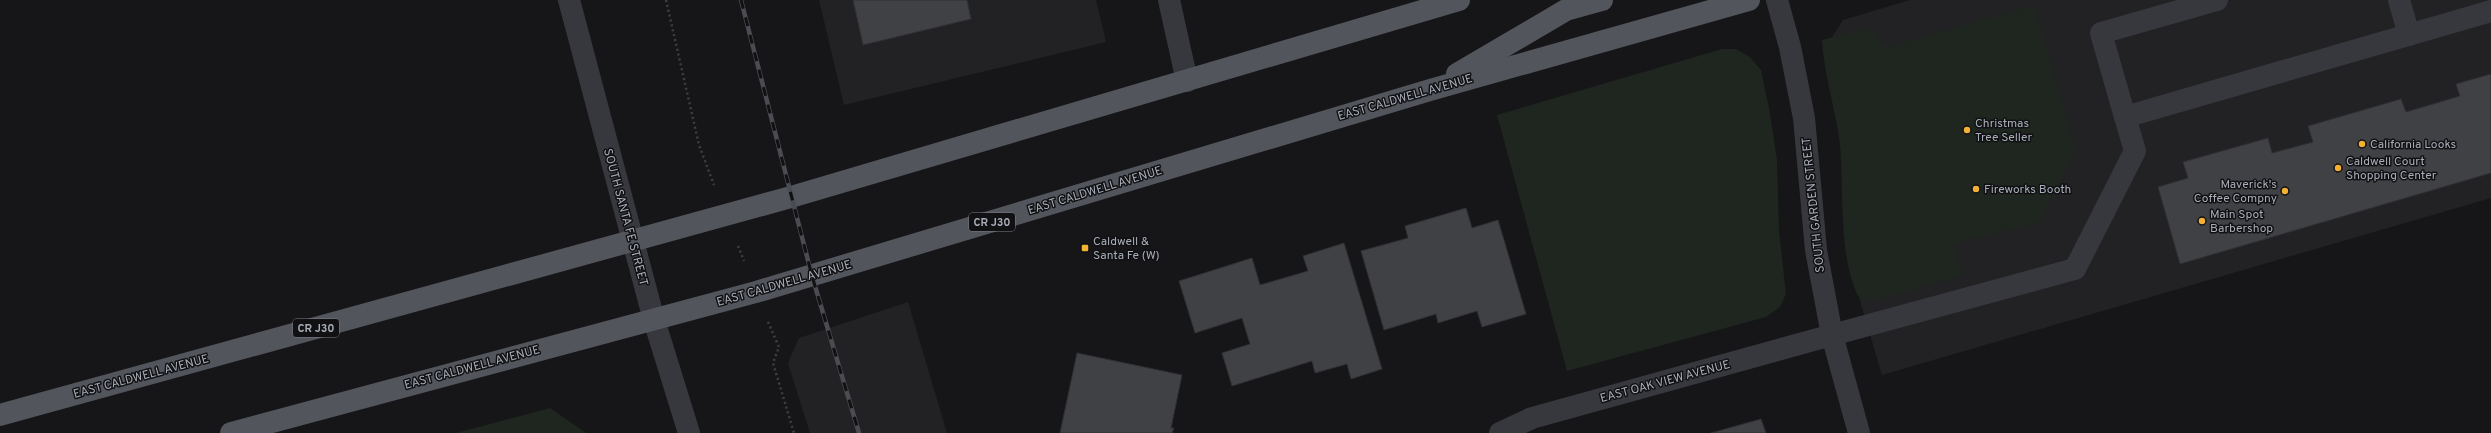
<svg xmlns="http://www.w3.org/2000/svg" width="2491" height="433" font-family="Overpass,sans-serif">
<rect width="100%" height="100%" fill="#161618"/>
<g fill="#222225">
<path d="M819,0H1096L1106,42L844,105Z"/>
<path d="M1910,0H2491V198L1882,375L1856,287L1842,125L1827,45L1843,20Z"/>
<path d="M908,302L947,433H810L788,363L799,338Z"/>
</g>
<g fill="#1e261f">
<path d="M2034,5L2076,150L2040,222L1953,244L1962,276L1880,299L1861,301C1838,265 1844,189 1840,145C1836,110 1824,76 1822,40L1869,28L1886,47Z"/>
<path d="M1722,49H1736L1750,57L1761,70L1770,113L1777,160L1779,231L1786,294L1780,307L1766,317L1567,371L1497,115Z"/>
<path d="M550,408L586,433H456Z"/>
</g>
<g fill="#404145" stroke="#303034">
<path d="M853,0H967L971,19L863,45Z"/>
<path d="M2491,74V173L2180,264L2158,187L2188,178L2183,162L2268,138L2272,153L2313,142L2308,126L2401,99L2406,112L2460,96L2456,84Z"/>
<path d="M1466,208L1472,228L1498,220L1526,314L1482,327L1477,311L1438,323L1436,314L1384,330L1361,251L1408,238L1405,226Z"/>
<path d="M1344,243L1382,369L1351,379L1347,364L1315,373L1312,361L1232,386L1222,353L1250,344L1242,318L1195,333L1179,281L1252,258L1260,285L1308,271L1303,256Z"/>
<path d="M1077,353L1182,375L1171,428H1174L1172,433H1060Z"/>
<path d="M1761,419L1766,433H1711Z"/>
</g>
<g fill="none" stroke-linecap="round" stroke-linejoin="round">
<g stroke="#3d3f44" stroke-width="2.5" stroke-dasharray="2 3" stroke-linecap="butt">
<path d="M666,0L699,145L714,185"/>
<path d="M738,246L744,261"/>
<path d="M768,322L779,347L773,363L794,433"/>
</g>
<g stroke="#37383d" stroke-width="22">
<path d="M1169,0L1187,81"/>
<path d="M2399,0L2409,35"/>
<path d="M2125,117L2101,33L2217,0"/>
<path d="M1832,335L2075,269L2135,151L2125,117L2491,11"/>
</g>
<g stroke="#37383d" stroke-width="22">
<path d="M1777,0L1790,47L1804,118L1816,250L1832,335L1859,433"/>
<path d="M1500,433L1532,418L1832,335"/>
</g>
<path stroke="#37383d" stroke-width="22" d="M569,0L654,320L689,433"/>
<g stroke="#53555c" stroke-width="22">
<path d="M1457,74L1566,10L1602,0"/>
<path d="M0,415L791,197L1459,0"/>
<path d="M231,433L756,292L1430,90L1749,0"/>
</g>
<g stroke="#4a4c52" stroke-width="4.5">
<path id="rail" d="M741,0L812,276L859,433"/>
</g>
<use href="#rail" stroke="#111113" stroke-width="3" stroke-dasharray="9" stroke-linecap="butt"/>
</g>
<g fill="#f2b134" stroke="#111113" stroke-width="1.5">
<circle cx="1967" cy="130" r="4"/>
<circle cx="2362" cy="144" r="4"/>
<circle cx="2338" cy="168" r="4"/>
<circle cx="1976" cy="189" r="4"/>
<circle cx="2285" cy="191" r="4"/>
<circle cx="2202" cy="221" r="4"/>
<rect x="1081" y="244" width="8" height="8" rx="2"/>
</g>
<g text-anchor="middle" stroke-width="3" stroke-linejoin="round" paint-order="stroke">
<g fill="#111113" stroke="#7b7e86" stroke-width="1">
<rect x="969" y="213" width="46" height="18" rx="3"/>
<rect x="293" y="319" width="46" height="18" rx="3"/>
</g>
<g font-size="11" font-weight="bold" fill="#a8adb8">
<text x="992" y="226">CR J30</text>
<text x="316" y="332">CR J30</text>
</g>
<g font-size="12" fill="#a8adb8" stroke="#111113">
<text transform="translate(1405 97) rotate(-16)" y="4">EAST CALDWELL AVENUE</text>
<text transform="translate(1095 190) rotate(-17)" y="4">EAST CALDWELL AVENUE</text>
<text transform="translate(1813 205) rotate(-96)" y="4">SOUTH GARDEN STREET</text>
<text transform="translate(626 217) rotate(75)" y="4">SOUTH SANTA FE STREET</text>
<text transform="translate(784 283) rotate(-16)" y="4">EAST CALDWELL AVENUE</text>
<text transform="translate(472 367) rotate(-15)" y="4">EAST CALDWELL AVENUE</text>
<text transform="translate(141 376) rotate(-15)" y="4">EAST CALDWELL AVENUE</text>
<text transform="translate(1665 381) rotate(-15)" y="4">EAST OAK VIEW AVENUE</text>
</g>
<g font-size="12" fill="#a8adb8" stroke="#111113" text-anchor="start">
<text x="1975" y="127">Christmas<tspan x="1975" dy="14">Tree Seller</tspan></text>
<text x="2370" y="148">California Looks</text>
<text x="2346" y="165">Caldwell Court<tspan x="2346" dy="14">Shopping Center</tspan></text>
<text x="2277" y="188" text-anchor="end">Maverick's<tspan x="2277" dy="14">Coffee Compny</tspan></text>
<text x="1984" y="193">Fireworks Booth</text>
<text x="2210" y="218">Main Spot<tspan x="2210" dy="14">Barbershop</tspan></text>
<text x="1093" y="245">Caldwell &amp;<tspan x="1093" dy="14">Santa Fe (W)</tspan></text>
</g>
</g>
</svg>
